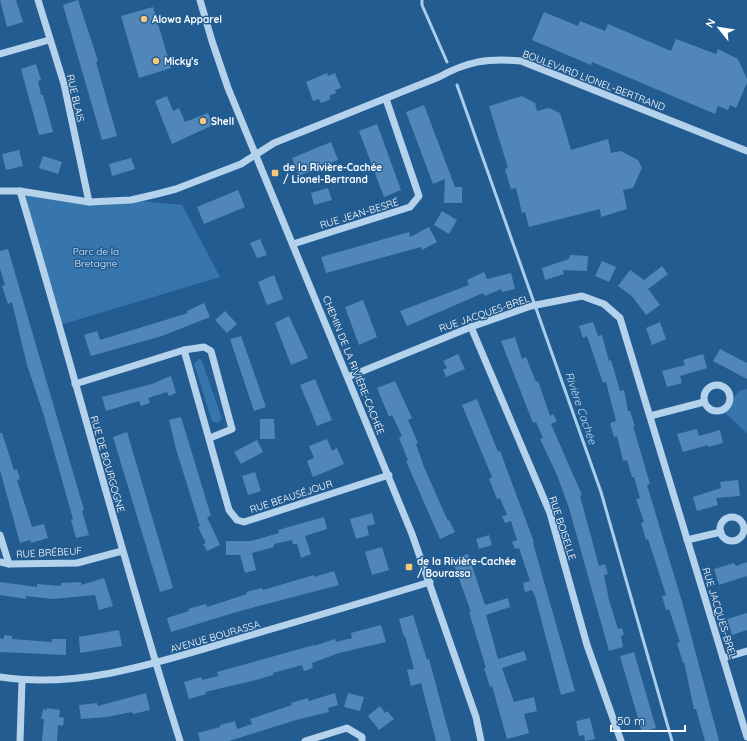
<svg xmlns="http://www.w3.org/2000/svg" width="747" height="741" font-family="Quicksand,sans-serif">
<rect width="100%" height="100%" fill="#235c90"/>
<g fill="#3776ad">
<path d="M20,191L89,202L131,200L182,205L220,277L60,325Z"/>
<path d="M199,359L202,361L222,419L218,423L212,421L194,364Z"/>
<path d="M747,389V433L723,411L739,391Z"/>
</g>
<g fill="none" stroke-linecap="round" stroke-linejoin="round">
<g stroke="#a8ceed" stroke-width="3">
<path d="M422,0V5L447,62"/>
<path d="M457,85L601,492L672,741"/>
</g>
</g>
<g fill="#5087b8">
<path d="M0,0H16L23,22L7,27Z"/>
<path d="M78,0L98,61L96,62L117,136L102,140L63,5Z"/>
<path d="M153,7L171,68L139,78L121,16Z"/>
<path d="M544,12L578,26L580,21L605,31L608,24L671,51L676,39L716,54L718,49L738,59L747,79V83L736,108L730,105L728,110L718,106L715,114L592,62L591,65L532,40Z"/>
<path d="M36,64L41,80L38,81L41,95H43L53,132L39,135L21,69Z"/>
<path d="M327,73L328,76L335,73L341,88L335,90L336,93L329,96L331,99L321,103L319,99L313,101L306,82Z"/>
<path d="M167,96L173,111L179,108L185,122L208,113L213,125L172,144L155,101Z"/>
<path d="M522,96L535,103L537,111L549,108L560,113L571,150L608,139L611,153L621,151L638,160L642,168L633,188L623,190L627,209L601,217L600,209L529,227L525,212L522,213L516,188L511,189L505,169L508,168L489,106Z"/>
<path d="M424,105L455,187H462V203H444L445,179L433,184L406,112Z"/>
<path d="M377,124L401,190L384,197L359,131Z"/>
<path d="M331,142L338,160L299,176L292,158Z"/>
<path d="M19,150L23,166L6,170L2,154Z"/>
<path d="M43,156L62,162L58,174L39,168Z"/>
<path d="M131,158L135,169L112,176L109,164Z"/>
<path d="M328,188L332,200L314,205L311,193Z"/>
<path d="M238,190L245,207L204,224L197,207Z"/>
<path d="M442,211L457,220L449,234L434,225Z"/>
<path d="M429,227L437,242L422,250L421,247L326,273L321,257L409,232L410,237Z"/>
<path d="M260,239L267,255L257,258L250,243Z"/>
<path d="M8,249L84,510L82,511L89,535L76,538L71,520L73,519L44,416L27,365L12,302L8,304L2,286L5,285L0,268V251Z"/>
<path d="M570,255L588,256L587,271L563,270L564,274L545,280L542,268L569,259Z"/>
<path d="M602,261L616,267L609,282L595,276Z"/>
<path d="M662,266L668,274L648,289L660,305L646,315L632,296L618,286L630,270L644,280Z"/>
<path d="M484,272L487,279L511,273L515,289L502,292L501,289L485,296L483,293L407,326L400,311L469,285L467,280Z"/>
<path d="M274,275L283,299L267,305L258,282Z"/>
<path d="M363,300L377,337L359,345L345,307Z"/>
<path d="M204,303L210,317L162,336L91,356L84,335L97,331L100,340L188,313L187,311Z"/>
<path d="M225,311L237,324L227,333L215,320Z"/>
<path d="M289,316L308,358L291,365L275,323Z"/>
<path d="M593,322L598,336L602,335L609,361L611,360L620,391L624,390L628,411H630L635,426H633L650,484L647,485L683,605L719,741H705L696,709H694L684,662L683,663L677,643L680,642L669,609L666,610L662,596L666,595L648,539L646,540L641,523L644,522L636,499L640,498L634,477H632L627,460L623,461L617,436L614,437L610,423L616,421L606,382L603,383L587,336L583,338L579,326Z"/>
<path d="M660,322L666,339L652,345L646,328Z"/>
<path d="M241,336L266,407L254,411L230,339Z"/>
<path d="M515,337L522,359L526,357L536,382L538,381L550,416L553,414L557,421L551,424L582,495L580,496L599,566L605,564L608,574L604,575L609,600L618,629L622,628L624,635L621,636L623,647L609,651L569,508L557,475L540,439L543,438L536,422L533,423L501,341Z"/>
<path d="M720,349L747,363V379L713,361Z"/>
<path d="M458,354L465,369L446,377L443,370L447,368L443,361Z"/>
<path d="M703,354L707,368L680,376L682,383L667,387L662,371L685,365L683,360Z"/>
<path d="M171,376L176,393L169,396L167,392L148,398L150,403L141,406L139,401L106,411L102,397L152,384Z"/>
<path d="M315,379L332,420L317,426L300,385Z"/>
<path d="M395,381L412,418L408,420L418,443L416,444L424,467L448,521L449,520L455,532L440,539L406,461L408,460L399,438L402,436L392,415L389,417L377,388Z"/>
<path d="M477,399L498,452L500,451L534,542L533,543L575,691L561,695L535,596L532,590L525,592L523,583L530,581L519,548L515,549L512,542L517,540L511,521L505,523L502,516L507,515L500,498L497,499L489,479L492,477L462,405Z"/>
<path d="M181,417L211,516L207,517L220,545L207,551L203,544L206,543L198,527L200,526L176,449L169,420Z"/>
<path d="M260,419H274L275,439H260Z"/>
<path d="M697,429L699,436L720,430L723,443L708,447V445L683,452L677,434Z"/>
<path d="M127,432L173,588L160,592L113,437Z"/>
<path d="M0,433H2L14,470L17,469L20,479L17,480L32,527L44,524L48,538L31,543L30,540L20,543L0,470Z"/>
<path d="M327,439L332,451L337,448L344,464L313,477L307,461L314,458L309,446Z"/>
<path d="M257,440L263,452L241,464L234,452Z"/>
<path d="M255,472L261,491L248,495L242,476Z"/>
<path d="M738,480L740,496L716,498L718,505L697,511L693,497L721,488L720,482Z"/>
<path d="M372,513L375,524L367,526L369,535L356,539L350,519Z"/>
<path d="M324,517L327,529L305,536L311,554L301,558L297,544H293L292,540L274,544V547L252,553L256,570L245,573L240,555H226V541H251L279,533L278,530Z"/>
<path d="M489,535L492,545L479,549L476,539Z"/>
<path d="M382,547L389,570L372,575L365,552Z"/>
<path d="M468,554L485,605L508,598L510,607L486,615L498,659L524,651L527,660L502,668L514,702L534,697L537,711L524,714L529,733L507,739L492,686L490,687L484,668H486L469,612H471L452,559Z"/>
<path d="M747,562V576L719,585L714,569L734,563L736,566Z"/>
<path d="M334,571L339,585L240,611L171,632L167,618L189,611L188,609L206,604L207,607L247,594L246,592L262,588L263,590L314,575V577Z"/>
<path d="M104,578L113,606L99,610L95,595L53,599L26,596V599L0,595V582L37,587V584L61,586V583L81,582V585Z"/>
<path d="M747,613V630L732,635L727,619Z"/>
<path d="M413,615L427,660L429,659L451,741H436L421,683L411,686L407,670L414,669L405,636L404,637L399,619Z"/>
<path d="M381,625L386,642L339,653L312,663L313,668L304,671L302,665L273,673V675L256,680L205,692L206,694L189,699L184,682L201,677L202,680L218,676L217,672L314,645V646L335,639L336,642L352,638L351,633Z"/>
<path d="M119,630L122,646L80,653L79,637Z"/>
<path d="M4,635L12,636V639L52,642V639H66V655L0,652V638L4,639Z"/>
<path d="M634,652L656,728L642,732L620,656Z"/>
<path d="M146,693L150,710L133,714L132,712L107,717L81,719L79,705L97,703L98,706Z"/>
<path d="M335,693L338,705L328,708L329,712L296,720L229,741H200L198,733L220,727V725L235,721L237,729L252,724L250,719L292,705L291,703L308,698L309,701Z"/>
<path d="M348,693L364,697L360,711L344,707Z"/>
<path d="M380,706L385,713L387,711L394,719L379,730L368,716Z"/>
<path d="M47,708L60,710L59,717L64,718L63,726L58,725L57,741H42L44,719H41L43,709L47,710Z"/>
<path d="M590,718L595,739L585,741L584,735L579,736L576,721Z"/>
</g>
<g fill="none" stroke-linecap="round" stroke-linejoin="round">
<g stroke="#b4d2ec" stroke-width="7">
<path d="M38,0L64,84L89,202"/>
<path d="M200,0L212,41L228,88L412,534L476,717L481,741"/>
<path d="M0,54L49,40"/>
<path d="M0,191H20L89,202L131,200L157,194L176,189L241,164L274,143L439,77C468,61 488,58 521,61L747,151"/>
<path d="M20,191C75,374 122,559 180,741"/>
<path d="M293,244L410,207L419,196L386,99"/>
<path d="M471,327L550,513L587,645L621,741"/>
<path d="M184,350L229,510L237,520L244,522L389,475"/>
<path d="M348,377L471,327L531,306L582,296L604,304L620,318L747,737"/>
<path d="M75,384L184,350L204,347L211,351L232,429L210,438"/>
<circle cx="717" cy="398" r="13"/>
<path d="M650,416L704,402"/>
<circle cx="732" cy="529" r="12"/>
<path d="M0,535L9,564"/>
<path d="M687,540L721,532"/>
<path d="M0,562L9,564L77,563L122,551"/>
<path d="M723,658L747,651"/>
<path d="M0,677C82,690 166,660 244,637C306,619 368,601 430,582"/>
<path d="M20,741L22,681"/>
<path d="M305,741L347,728L362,737V741"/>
</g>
</g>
<g fill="#f7c877" stroke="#235c90" stroke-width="1.5">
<circle cx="144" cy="19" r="4"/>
<circle cx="156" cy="61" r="4"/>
<circle cx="203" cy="121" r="4"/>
<rect x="271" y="169" width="8" height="8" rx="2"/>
<rect x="405" y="563" width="8" height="8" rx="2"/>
</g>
<g text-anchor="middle" stroke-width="3" stroke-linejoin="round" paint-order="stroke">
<g font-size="10" font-weight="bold" fill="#fff" stroke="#235c90" text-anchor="start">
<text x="152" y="23">Alowa Apparel</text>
<text x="164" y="65">Micky's</text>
<text x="211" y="125">Shell</text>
<text x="283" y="171">de la Rivière-Cachée<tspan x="283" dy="12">/ Lionel-Bertrand</tspan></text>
<text x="417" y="565">de la Rivière-Cachée<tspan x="417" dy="12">/ Bourassa</tspan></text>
</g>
<g font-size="10" fill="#fff" stroke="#235c90">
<text transform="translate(594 80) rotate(21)" y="4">BOULEVARD LIONEL-BERTRAND</text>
<text transform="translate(76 98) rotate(77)" y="4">RUE BLAIS</text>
<text transform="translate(359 213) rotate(-17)" y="4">RUE JEAN-BESRÉ</text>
<text transform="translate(484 313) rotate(-19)" y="4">RUE JACQUES-BREL</text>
<text transform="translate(354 365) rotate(68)" y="4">CHEMIN DE LA RIVIÈRE-CACHÉE</text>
<text transform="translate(108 464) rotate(74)" y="4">RUE DE BOURGOGNE</text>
<text transform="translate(291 496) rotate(-18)" y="4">RUE BEAUSÉJOUR</text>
<text transform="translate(563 528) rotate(72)" y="4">RUE BOISELLE</text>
<text transform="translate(49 552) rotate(-3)" y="4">RUE BRÉBEUF</text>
<text transform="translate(720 613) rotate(73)" y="4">RUE JACQUES-BREL</text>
<text transform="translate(215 636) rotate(-16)" y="4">AVENUE BOURASSA</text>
</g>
<g font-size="10" fill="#daeaf9" stroke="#235c90">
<text x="96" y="255">Parc de la<tspan x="96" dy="12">Bretagne</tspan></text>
</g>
<g font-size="11" font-style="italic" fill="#c0dcf3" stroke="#235c90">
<text transform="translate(581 408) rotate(71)" y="4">Rivière Cachée</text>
</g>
</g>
<g transform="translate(719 28) rotate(300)" stroke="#235c90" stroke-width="3" paint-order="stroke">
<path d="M0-3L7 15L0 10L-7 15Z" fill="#ffffff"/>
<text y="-6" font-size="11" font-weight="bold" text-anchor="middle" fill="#ffffff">N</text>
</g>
<path d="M611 725v6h74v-6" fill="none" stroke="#ffffff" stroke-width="2"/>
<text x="617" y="725" font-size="12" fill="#ffffff" stroke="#235c90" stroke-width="3" paint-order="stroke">50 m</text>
</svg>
